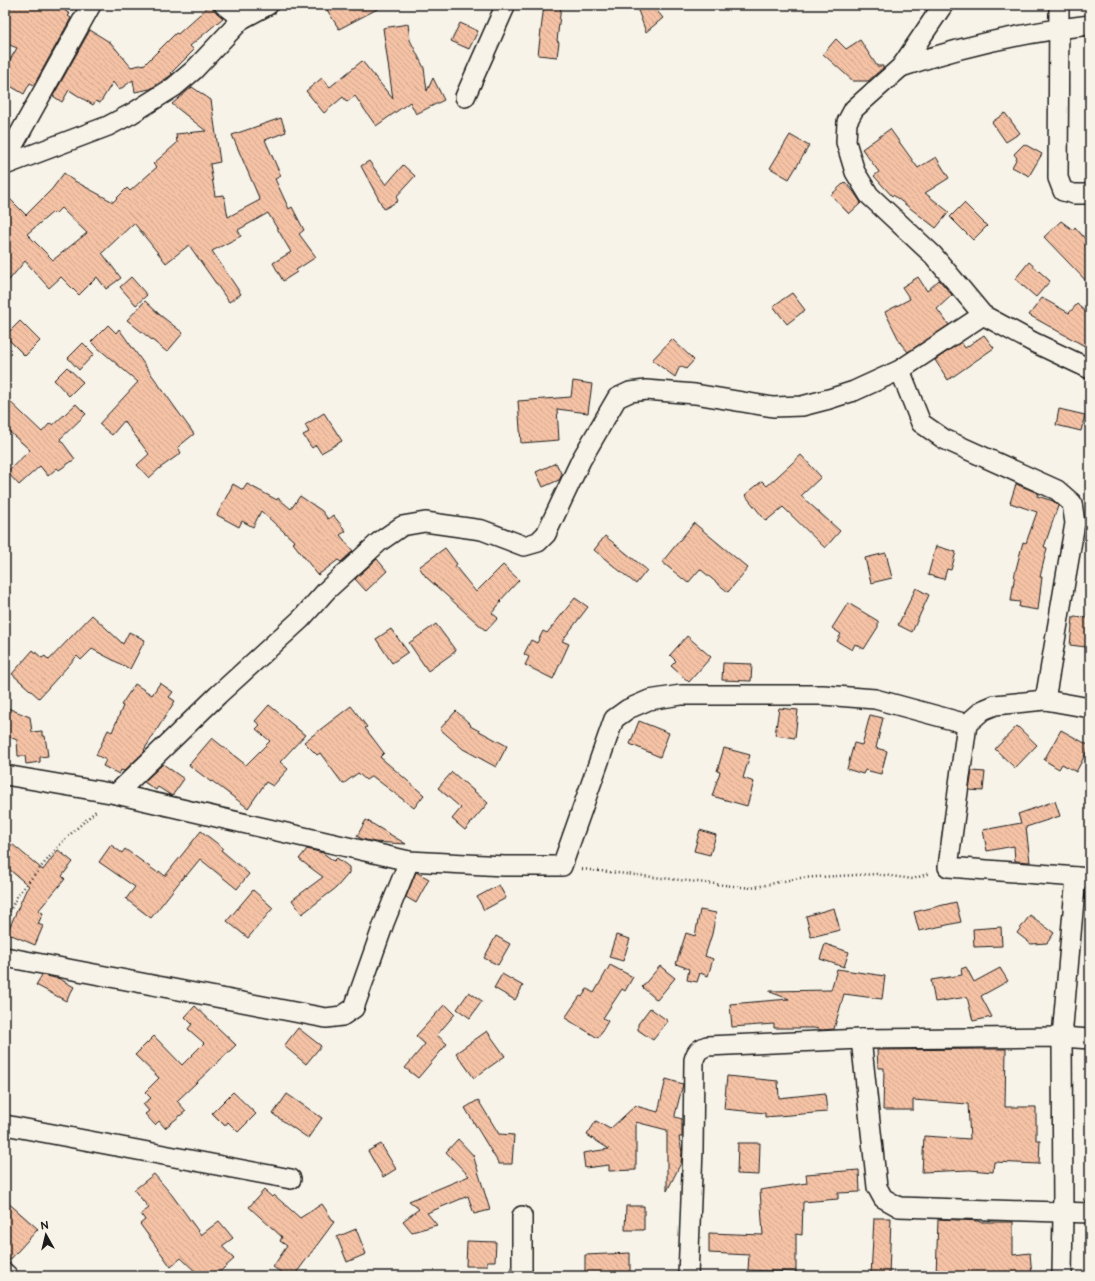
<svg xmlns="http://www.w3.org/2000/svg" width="1095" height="1281" font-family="'Balsamiq Sans',sans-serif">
<defs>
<pattern id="building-back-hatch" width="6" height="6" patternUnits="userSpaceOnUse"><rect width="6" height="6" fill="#f5c2a5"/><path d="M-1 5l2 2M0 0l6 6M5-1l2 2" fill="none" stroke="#d1a68d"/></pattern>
</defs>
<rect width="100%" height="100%" fill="#f7f3e8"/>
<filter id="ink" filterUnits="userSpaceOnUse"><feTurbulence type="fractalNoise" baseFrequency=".025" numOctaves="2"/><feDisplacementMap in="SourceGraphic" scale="8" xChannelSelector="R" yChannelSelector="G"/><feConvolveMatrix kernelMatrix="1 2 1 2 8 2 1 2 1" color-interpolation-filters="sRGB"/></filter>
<g filter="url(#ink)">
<g fill="url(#building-back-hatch)" stroke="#1c1c1c" fill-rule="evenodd">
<path d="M5,5H57L70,14L68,16L71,18L34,85L30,83L24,94L5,83V68L17,48L5,43Z"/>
<path d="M210,5H213L214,9L223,18L190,46L194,50L171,73L173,74L150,89L135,92L133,80L119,90L113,82L100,103L96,101L93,105L69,90L62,102L53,96L90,30L111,43L131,67L145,64L176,33L178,34Z"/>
<path d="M324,5H385L339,29Z"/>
<path d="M544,5L561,6L557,41L559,42L557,57L538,55Z"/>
<path d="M636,5H652L663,18L646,32Z"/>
<path d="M460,23L478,31L469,49L451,41Z"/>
<path d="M408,24L410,40L424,68L427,91L433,78L444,100L416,114L410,102L376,126L355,96L347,102L343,97L324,113L306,91L322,78L330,87L362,61L393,99L383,28Z"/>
<path d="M836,39L846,49L860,40L877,66H883V68L868,81H853L823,54Z"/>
<path d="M192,87L211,100L220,162L210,164L215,196L224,195L228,217L260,200L232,135L281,118L286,132L265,140L281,176L275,179L289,209L292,207L304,230L299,234L316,257L296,270L297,272L283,281L273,263L291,252L268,213L238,230L241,236L212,251L241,294L229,302L189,245L166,263L134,223L102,253L121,278L106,289L97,277L79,295L61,277L49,288L25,261L5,285V194L26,215L52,189L64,173L71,179L113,202L127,188L130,191L157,167L153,164L177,143L176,134L206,131L172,104ZM61,208L87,233L53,260L27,234L53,212L55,214Z"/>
<path d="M1005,113L1020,133L1006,142L992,122Z"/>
<path d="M890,129L918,168L936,157L949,178L925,193L949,212L936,228L893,195L892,196L874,176L879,172L862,149Z"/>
<path d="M790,135L809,146L789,179L770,168Z"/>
<path d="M1024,144L1042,154L1029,176L1012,167L1017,158L1014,154Z"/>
<path d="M369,161L386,185L403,165L415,176L396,197L398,201L384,209L361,166Z"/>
<path d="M845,182L854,192L861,203L849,214L831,195Z"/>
<path d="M964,203L987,226L973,240L950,217Z"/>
<path d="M1061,221L1073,230L1075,227L1088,242L1085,246L1090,251V285L1044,237Z"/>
<path d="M1029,262L1050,281L1036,297L1015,279Z"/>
<path d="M131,277L147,295L136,305L120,287Z"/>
<path d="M918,277L927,291L939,280L952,295L937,309L949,325L908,352L901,344L885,312L910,299L902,287Z"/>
<path d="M792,293L805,310L787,324L773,306Z"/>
<path d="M1042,298L1069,313L1077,304L1090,316V349L1029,315Z"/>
<path d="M145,301L160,315L183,333L167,352L127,320Z"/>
<path d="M20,321L40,341L25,356L5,336Z"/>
<path d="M108,325L116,333L119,329L194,434L178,447L181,453L160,468L149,478L137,465L149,454L124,421L112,435L99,424L138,382L91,342Z"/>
<path d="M984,335L994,348L948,380L935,360L961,342L965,348Z"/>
<path d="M672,339L694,360L686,369L680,366L675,377L652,360Z"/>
<path d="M83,343L94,354L79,370L68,358Z"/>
<path d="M67,367L83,382L69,396L54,380Z"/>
<path d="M573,381L592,384L588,413L557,409L559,440L521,443L518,401L571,397Z"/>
<path d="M5,397L42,432L50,423L53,425L76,404L86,414L60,439L75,459L59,470L57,468L48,476L40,466L19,485L7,472L30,450L5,428Z"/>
<path d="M1059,409L1085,415L1081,431L1056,425Z"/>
<path d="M324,413L342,441L321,453L316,445L312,448L303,435L309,432L305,425Z"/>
<path d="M801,455L821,477L801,496L840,531L825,548L783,507L766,521L745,495L762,481L767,486Z"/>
<path d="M556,463L562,475L559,480L543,487L536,472Z"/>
<path d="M233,484L243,490L247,484L277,500L278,498L291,509L300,496L322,511L328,519L333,515L346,531L340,535L353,551L341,562L338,560L318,575L293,543L295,542L261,511L253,527L242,521L239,527L217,515Z"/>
<path d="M1016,484L1038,493L1037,496L1053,501L1058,506L1044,547L1047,548L1040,577H1042L1038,610L1019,607L1020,602L1011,601L1015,573L1023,542L1026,543L1037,512L1010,503Z"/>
<path d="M694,523L748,568L728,592L700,569L688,583L662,562Z"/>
<path d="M605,536L647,570L636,584L594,550Z"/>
<path d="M936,546L956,552L951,570L947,569L944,579L928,575Z"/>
<path d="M445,548L457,564L455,566L476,592L503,565L519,580L500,601L501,602L492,613L498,618L486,631L426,577L419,567Z"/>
<path d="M886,553L892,578L871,583L865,558Z"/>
<path d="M377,559L387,571L366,591L355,579Z"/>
<path d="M916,588L929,595L912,632L898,625Z"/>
<path d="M575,598L588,607L562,641L569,644L553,679L525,665L529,657L524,654L531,640L537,643L543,631L547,633Z"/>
<path d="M848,603L878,621V627L864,649L855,644L852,650L837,641L841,634L832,628Z"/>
<path d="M92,615L123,644L129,632L145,640L130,669L92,649L81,660L77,656L39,698L12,674L33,650L42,658L45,656L49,660Z"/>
<path d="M1073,617L1090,618V642L1087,641L1086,647L1070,645Z"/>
<path d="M436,624L456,651L428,671L409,643Z"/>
<path d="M391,629L408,652L392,663L376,639Z"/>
<path d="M687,636L711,657L689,682L671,666L676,661L670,655Z"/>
<path d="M723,663L752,664L751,681L722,680Z"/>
<path d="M160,683L173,692L169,697L175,701L144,750L145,751L124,771L121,770L119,774L103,766L106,760L96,755L108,730L112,732L123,706L121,705L135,684L152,695Z"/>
<path d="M269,705L305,735L280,762L288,769L273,786L266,782L248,808L212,781L211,782L189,765L212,738L246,765L270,741L256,729L260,725L255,721Z"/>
<path d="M351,706L367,727L365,728L384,753L380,757L424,795L414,808L372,776L366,780L358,773L343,784L320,753L317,755L304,742Z"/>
<path d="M5,707L30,717L32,732L42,731V736H45L48,756L40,757V762L26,764L25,756H18L17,740L5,735Z"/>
<path d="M779,708L798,710L795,738L775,735Z"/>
<path d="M456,711L471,725L470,726L507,746L496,767L463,749L440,729Z"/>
<path d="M870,715L883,718L876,748L887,751L881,774L865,770L863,774L847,769L854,743L862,745Z"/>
<path d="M639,721L669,733L660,757L630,744Z"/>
<path d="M1017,726L1037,745L1015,768L995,749Z"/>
<path d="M1061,730L1090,746L1076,772L1062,764L1059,769L1044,760Z"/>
<path d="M724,748L750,755L743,778L754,782L747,806L712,796L720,772L717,771Z"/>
<path d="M163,764L184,779L172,796L158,787L156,790L144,782Z"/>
<path d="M972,771L985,772L983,791L969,790Z"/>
<path d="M452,772L488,803L465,830L452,819L461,808L438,788Z"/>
<path d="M1055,801L1060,816L1026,827L1030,862L1015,861L1014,846L987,851L983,830L1021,823L1018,814Z"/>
<path d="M366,820L406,844L374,842L362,839L357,836Z"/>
<path d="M700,830L716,835L710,855L694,851Z"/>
<path d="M201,831L223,848L221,850L249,874L237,889L200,859L186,876L185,875L151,918L126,899L135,887L99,862L111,845L122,853L125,849L158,873L159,871L165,876Z"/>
<path d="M12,844L43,870L58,850L73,862L62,876L65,879L38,911L43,913L38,924L43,926L35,945L7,933L26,890L29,886L5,866V853Z"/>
<path d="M307,849L323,853L334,861L337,858L349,867V873L336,888L302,914L292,900L323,877L299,859Z"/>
<path d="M416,872L429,879L416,903L406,897Z"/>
<path d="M499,885L506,898L484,910L477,897Z"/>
<path d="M253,890L273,908L248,938L227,921Z"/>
<path d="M956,902L961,922L919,931L914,912Z"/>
<path d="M834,908L840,930L811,937L806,916Z"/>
<path d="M700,910L716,913L712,934L705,956L713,959L708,976L700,973L697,982L687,980L689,969L676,964L686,933L695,936Z"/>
<path d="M1030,915L1054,933L1047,943L1031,944L1017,933Z"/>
<path d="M1001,927L1002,946L974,947L973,929Z"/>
<path d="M616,935L630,939L623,961L609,957Z"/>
<path d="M496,936L510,944L498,965L484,958Z"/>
<path d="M825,944L849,952L844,967L820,959Z"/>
<path d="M610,965L633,977L625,991L622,989L603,1018L608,1021L598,1038L565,1018L580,996L582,997L587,989L594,993Z"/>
<path d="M660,966L675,978L657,1000L642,987Z"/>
<path d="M966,967L974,982L1000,968L1008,981L981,996L992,1017L973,1021L967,997L935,1002L931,980L962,975L961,969Z"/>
<path d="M837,969L885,976L882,999L844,994L834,1029L822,1030L814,1028H774V1024L732,1027L730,1004L789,999L770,992V991L831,990Z"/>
<path d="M502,974L523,986L515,1000L494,988Z"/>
<path d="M42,975L60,979L74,987L66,1001L36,985Z"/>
<path d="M469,992L482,1001L470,1018L457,1009Z"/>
<path d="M445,1004L455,1014L437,1035L447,1044L418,1078L405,1068L425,1044L416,1036Z"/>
<path d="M195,1006L236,1045L177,1101L186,1111L165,1128L159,1121L155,1125L145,1114L149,1111L143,1104L151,1098L145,1092L159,1078L135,1055L154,1036L182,1065L204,1043L188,1029L192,1024L185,1017Z"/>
<path d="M650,1008L668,1021L653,1040L638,1030V1024Z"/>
<path d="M298,1028L321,1046L306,1064L284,1046Z"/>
<path d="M487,1031L505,1056L474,1078L456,1053Z"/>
<path d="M983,1049H1006L1005,1107H1036V1140H1040L1039,1164L994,1162L993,1172L970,1170L922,1172L924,1136L970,1139L968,1104L913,1100V1110H883L884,1068H878L877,1050Z"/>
<path d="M727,1076L778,1081L779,1098L825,1093L827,1112L765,1117V1113L724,1109Z"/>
<path d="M666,1079L683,1084L675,1115V1117L682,1119V1137H679L682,1152L681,1163L667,1191V1130L636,1122V1170L609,1171V1165L585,1168L583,1153L609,1149L587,1135L596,1121L610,1129L636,1105V1106L658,1112Z"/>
<path d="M233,1092L256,1114L238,1132L228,1122L225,1126L212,1113Z"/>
<path d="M287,1094L322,1118L308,1138L273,1114Z"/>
<path d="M478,1100L499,1134L514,1135L512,1164H499L465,1108Z"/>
<path d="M458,1139L473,1155L490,1210L474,1214L468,1196L427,1213L437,1225L412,1232L403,1221L419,1209L409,1201L469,1176L446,1152Z"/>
<path d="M738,1143H760L759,1175L737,1174Z"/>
<path d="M381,1144L396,1169L383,1177L368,1151Z"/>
<path d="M859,1170L860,1192L838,1193V1199L803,1202L802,1235L796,1234V1272L748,1270L749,1255L709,1253V1233L763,1235L760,1190L807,1183L806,1174Z"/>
<path d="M154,1174L172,1195L201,1235L219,1221L233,1238L222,1246L234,1259L215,1276H200L181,1258L171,1267L140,1224L145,1220L141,1214L149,1208L134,1190Z"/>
<path d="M264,1190L272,1197L274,1195L300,1218L322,1204L334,1222L294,1276H287L273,1267L287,1246L280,1241L282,1237L249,1207Z"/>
<path d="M5,1200L38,1229L8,1262H5Z"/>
<path d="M626,1206H644V1230H625Z"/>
<path d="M874,1218H891L889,1276H871Z"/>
<path d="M938,1219L979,1221V1222H1013V1255L1030,1253L1032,1275L1019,1276H936Z"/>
<path d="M356,1229L366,1254L347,1262L337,1237Z"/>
<path d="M467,1241L496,1242L495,1261H487V1266H466Z"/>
<path d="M630,1253V1276H611V1273L585,1275V1255Z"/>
</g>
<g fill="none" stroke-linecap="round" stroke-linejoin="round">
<g stroke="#1c1c1c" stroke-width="22">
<g id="minor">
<path d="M224,5L242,19"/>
<path d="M943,5L901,67L854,109L847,122L846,142L855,172L869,195L933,255L983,315L1033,342L1090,369"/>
<path d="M1059,5L1058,178L1063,191L1074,194H1090"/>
<path d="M901,67C963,46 1025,32 1090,25"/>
<path d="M465,97L504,9V5"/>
<path d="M5,160L91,5"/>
<path d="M5,165L108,126L131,114L174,87L194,70L242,19L268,5"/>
<path d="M900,370L921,423L944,439L1057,490L1072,503L1075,523L1045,700"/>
<path d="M1090,708L1045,700L995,705L983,710L967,724L948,867L1090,878"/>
<path d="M5,775L116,794L409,861L504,866H562L614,719L628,709L649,700L681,695H823L875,699L967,724"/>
<path d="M116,794L218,695L301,619L327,590L379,542L402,526L425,522L482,530L524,546L538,542L546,534L581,460L617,398L630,392L646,390L695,394L773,407L802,406L829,399L854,391L900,370L983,315"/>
<path d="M5,957L326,1018L342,1016L354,1008L384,923L409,861"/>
<path d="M861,1039L877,1187L883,1198L899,1207L1090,1213"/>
<path d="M5,1125L291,1179"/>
<path d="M522,1216V1276"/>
<path d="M5,1273L8,1276"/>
<path d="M688,1276L693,1149L694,1060C696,1052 699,1049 707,1046L861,1039L1062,1037L1090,1039"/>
<path d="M1062,1276L1063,1212L1062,1037L1076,877"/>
</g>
</g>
<g stroke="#1c1c1c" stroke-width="2.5" stroke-dasharray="1 3" stroke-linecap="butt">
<path d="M582,869L751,888L799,878L876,874L913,879L930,873"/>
<path d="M5,927L10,911L18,894L64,840L97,810"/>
</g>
<use href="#minor" stroke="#f7f3e8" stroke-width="19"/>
</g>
</g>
<rect width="1095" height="1281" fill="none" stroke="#f7f3e8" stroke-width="20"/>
<rect x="10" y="10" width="1075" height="1261" fill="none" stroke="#1c1c1c" stroke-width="1.5" filter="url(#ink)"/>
<g transform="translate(46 1235) rotate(352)" stroke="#f7f3e8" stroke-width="3" paint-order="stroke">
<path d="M0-3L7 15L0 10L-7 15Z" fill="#1c1c1c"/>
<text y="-6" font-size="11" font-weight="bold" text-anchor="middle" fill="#1c1c1c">N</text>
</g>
</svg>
